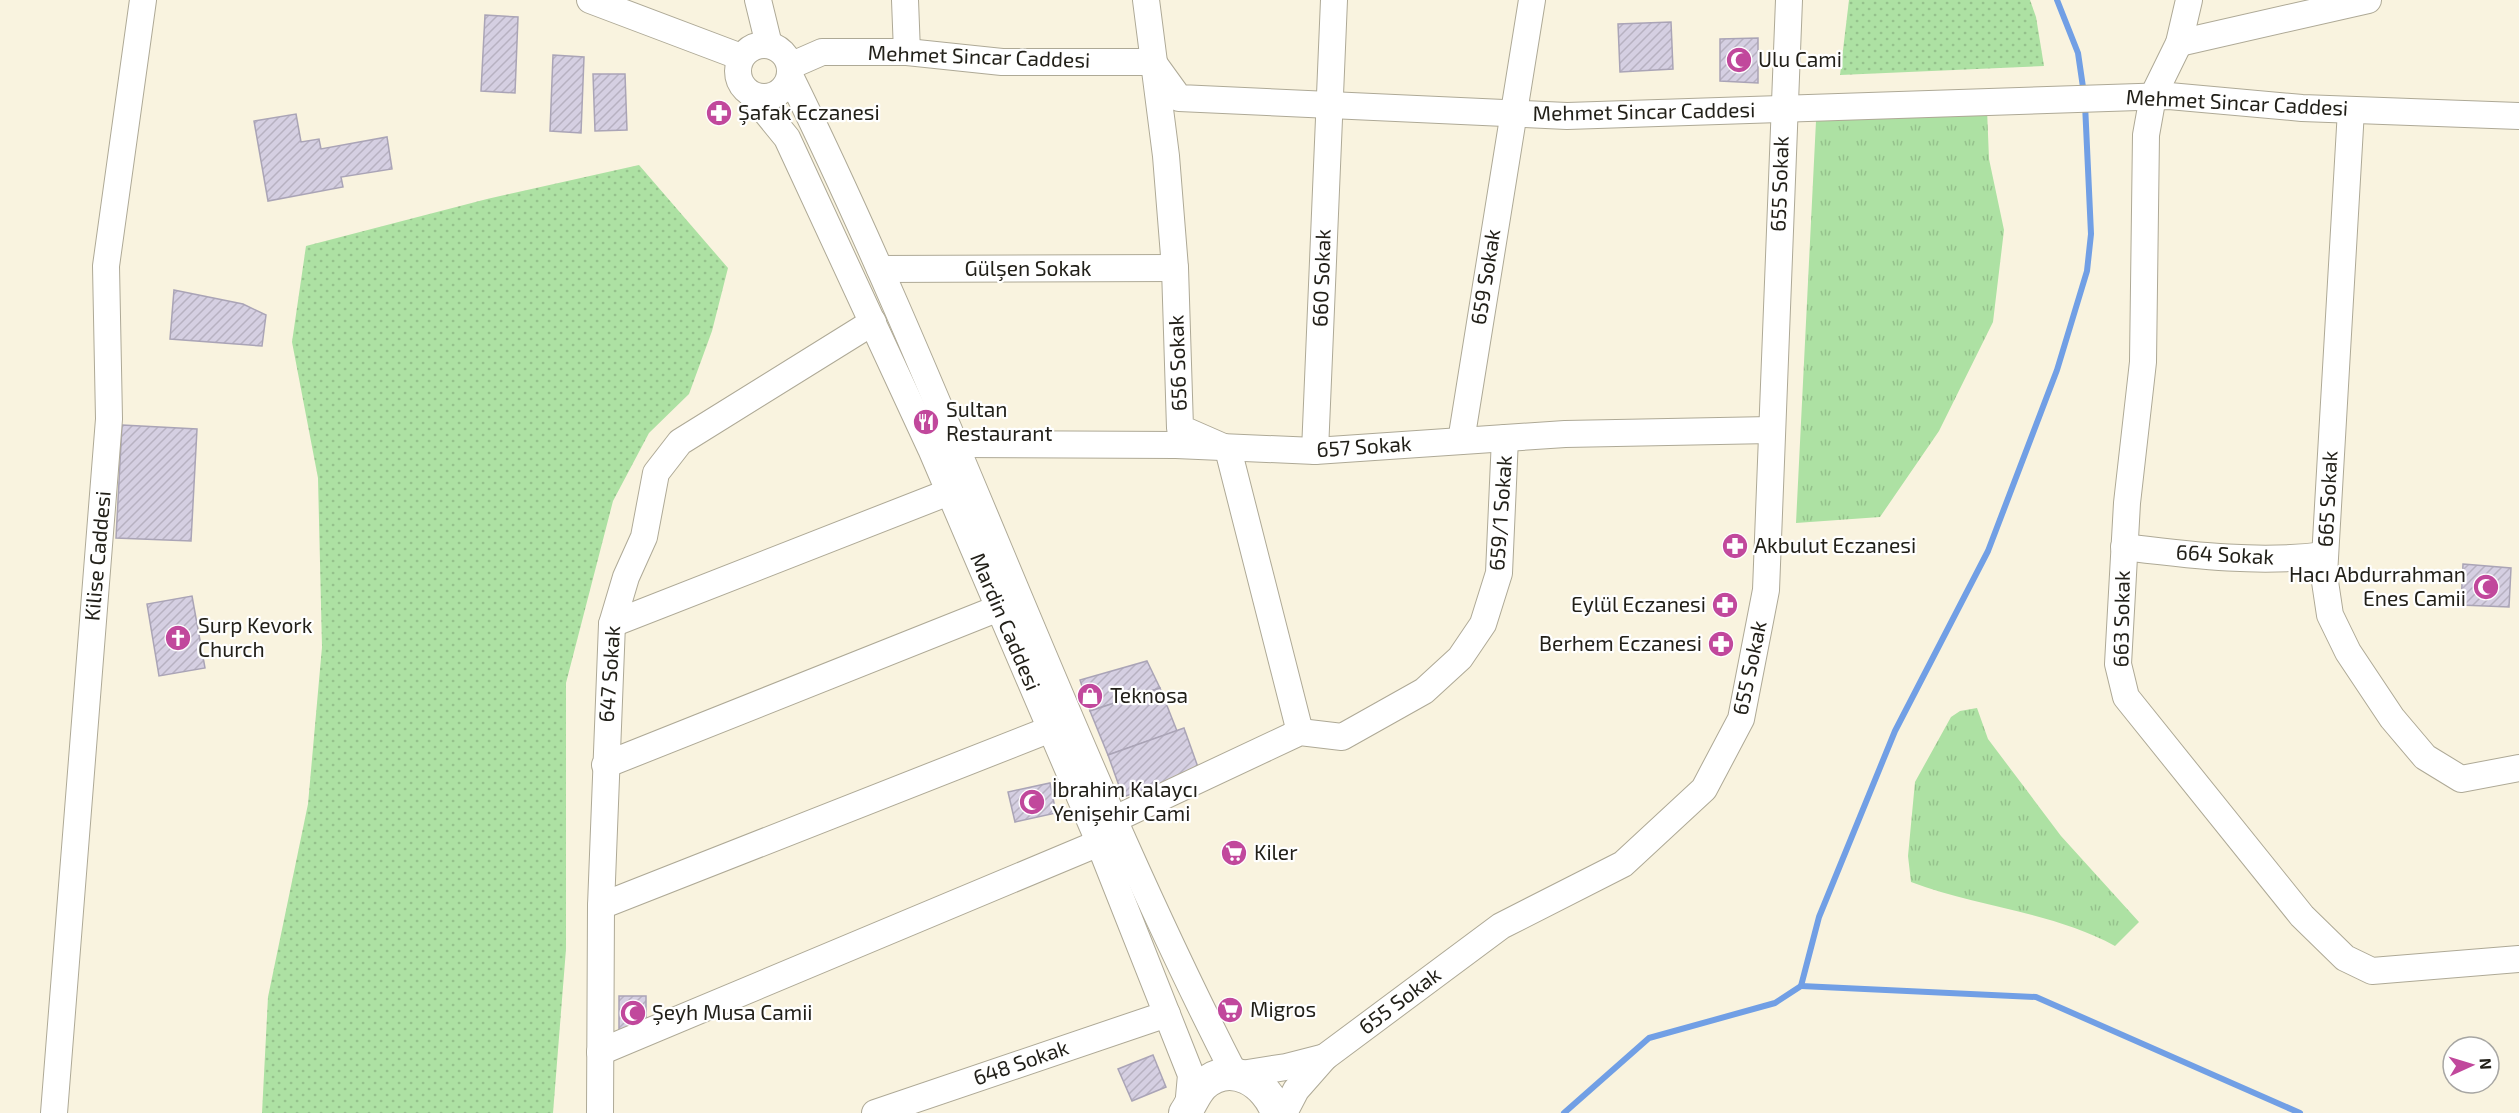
<svg xmlns="http://www.w3.org/2000/svg" width="2519" height="1113" font-family="'Exo 2',sans-serif">
<defs>
<pattern id="grass-dots" width="8" height="8" patternUnits="userSpaceOnUse" patternTransform="scale(1.5)"><rect width="8" height="8" fill="#ade1a3"/><path d="M2 2h.1M6 6h.1" fill="none" stroke="#95c18c" stroke-width="1.8" stroke-linecap="round"/></pattern>
<pattern id="park-tufts" width="24" height="20" patternUnits="userSpaceOnUse" patternTransform="scale(1.5)"><rect width="24" height="20" fill="#ade1a3"/><path d="M3 7l-1-3M5 7V3M7 7l1-3M15 17l-1-3M17 17v-4M19 17l1-3" fill="none" stroke="#95c18c"/></pattern>
<pattern id="building-hatch" width="6" height="6" patternUnits="userSpaceOnUse" patternTransform="scale(1.5)"><rect width="6" height="6" fill="#d5cfe2"/><path d="M-1 1l2-2M0 6l6-6M5 7l2-2" fill="none" stroke="#b7b1c1"/></pattern>
</defs>
<rect width="100%" height="100%" fill="#f9f3df"/>
<g fill="url(#grass-dots)">
<path d="M1849,0H2030L2036,17L2044,66L1840,75Z"/>
<path d="M639,165L728,268L712,331L689,394L649,433L613,501L566,683V949L553,1113H262L268,997L308,804L322,647L318,478L292,342L306,246L487,199Z"/>
</g>
<g fill="url(#park-tufts)">
<path d="M1987,109L1989,159L2004,230L1993,322L1939,431L1880,517L1796,523L1816,121Z"/>
<path d="M1977,708L1988,739L2061,836L2139,922L2115,946C2053,912 1977,907 1911,882L1908,856L1915,782L1951,717L1960,711Z"/>
</g>
<g fill="none" stroke-linecap="round" stroke-linejoin="round">
<g stroke="#719fe5" stroke-width="6">
<path d="M2057,0L2078,53L2084,94"/>
<path d="M1801,986L2036,997L2300,1113"/>
<path d="M1564,1113L1649,1038L1775,1003L1801,986L1819,917L1895,731L1988,551L2057,370L2087,271L2091,234L2085,104"/>
</g>
</g>
<g fill="url(#building-hatch)" stroke="#aaa4b6" stroke-width="1.5">
<path d="M485,15L518,17L515,93L481,91Z"/>
<path d="M1671,22L1673,69L1620,72L1618,24Z"/>
<path d="M1758,38V83L1720,81V39Z"/>
<path d="M553,55L584,57L581,133L550,131Z"/>
<path d="M593,74H625L627,130L595,131Z"/>
<path d="M296,114L301,142L319,139L321,149L387,137L392,169L341,177L343,187L268,201L254,121Z"/>
<path d="M174,290L243,304L266,315L262,346L170,339Z"/>
<path d="M122,425L197,429L191,541L116,538Z"/>
<path d="M2463,564L2511,568L2509,607L2461,605Z"/>
<path d="M192,596L205,668L159,676L147,604Z"/>
<path d="M1147,661L1160,688L1090,711L1080,680Z"/>
<path d="M1160,688L1177,731L1108,755L1090,711Z"/>
<path d="M1184,728L1199,770L1123,797L1108,755Z"/>
<path d="M1050,783L1056,813L1015,822L1008,792Z"/>
<rect x="619" y="996" width="27" height="34"/>
<path d="M1153,1055L1166,1087L1132,1101L1118,1069Z"/>
</g>
<g fill="none" stroke-linecap="round" stroke-linejoin="round">
<g stroke="#aea996" stroke-width="28">
<g id="minor">
<path d="M590,0L741,57"/>
<path d="M758,0L769,45"/>
<path d="M905,0L907,52"/>
<path d="M1146,0L1166,156L1175,268L1180,428L1228,449L1300,732"/>
<path d="M2189,0L2179,43L2153,96L2146,135L2143,362L2127,503L2118,664L2126,697L2302,916L2345,958L2372,971L2519,959"/>
<path d="M2179,43L2368,0"/>
<circle cx="764" cy="71" r="26"/>
<path d="M790,66L822,52H907L1002,62H1153L1179,98L1567,116L2169,96L2302,108L2519,116"/>
<path d="M790,76C951,403 1068,750 1235,1075L1286,1067L1325,1057"/>
<path d="M752,95L787,138L931,449L1094,830L1191,1075L1188,1108"/>
<path d="M2351,110L2324,575L2330,615L2348,652L2392,718L2425,757L2461,779L2519,768"/>
<path d="M880,269L1175,268"/>
<path d="M1461,441L1532,0"/>
<path d="M956,444L1176,445L1315,451L1565,434L1771,430"/>
<path d="M1315,451L1334,0"/>
<path d="M2124,547C2190,555 2259,564 2325,555"/>
<path d="M612,624L949,492"/>
<path d="M605,765L999,608"/>
<path d="M1115,819L1300,732L1342,737L1424,691L1460,658L1483,624L1499,573L1505,438"/>
<path d="M601,906L1051,729"/>
<path d="M600,1052L1099,843"/>
<path d="M54,1113L109,419L106,266L143,0"/>
<path d="M600,1113L601,906L612,624L626,577L644,537L656,473L680,442L873,322"/>
<path d="M875,1113L1167,1014"/>
<path d="M1284,1113L1296,1090L1325,1057L1501,926L1623,864L1704,789L1741,719L1766,590L1789,0"/>
</g>
</g>
<g stroke="#aea996" stroke-width="34">
<path id="major" d="M1185,1113C1192,1103 1195,1093 1203,1085C1231,1059 1267,1083 1277,1113"/>
</g>
<use href="#minor" stroke="#fff" stroke-width="26"/>
<use href="#major" stroke="#fff" stroke-width="32"/>
</g>
<defs>
<g id="mosque-disc" transform="scale(1.35)"><circle r="9.5" fill="#c1489c" stroke="#fff"/><path d="M3.5-4.9A6 6 0 1 0 3.5 4.9A5 5 0 1 1 3.5-4.9Z" fill="#fff"/></g>
<g id="pharmacy-disc" transform="scale(1.35)"><circle r="9.5" fill="#c1489c" stroke="#fff"/><path d="M-2-6h4v4h4v4h-4v4h-4v-4h-4v-4h4Z" fill="#fff"/></g>
<g id="restaurant-disc" transform="scale(1.35)"><circle r="9.5" fill="#c1489c" stroke="#fff"/><path d="M-5-6h1v4h1v-4h1v4h1v-4h1v5L-1.5 .5V6h-2V.5L-5-1ZM5-6V6H3V1.5H1.5Q1.5-4 5-6Z" fill="#fff"/></g>
<g id="church-disc" transform="scale(1.35)"><circle r="9.5" fill="#c1489c" stroke="#fff"/><path d="M-1.2-6h2.4v3.5h3.3v2.4h-3.3V6h-2.4V-.1h-3.3v-2.4h3.3Z" fill="#fff"/></g>
<g id="shop-disc" transform="scale(1.35)"><circle r="9.5" fill="#c1489c" stroke="#fff"/><path d="M-5-2.5h2.3a2.7 3.5 0 0 1 5.4 0H5L5.5 6h-11ZM-1.5-2.5h3a1.5 2.3 0 0 0-3 0Z" fill="#fff"/></g>
<g id="supermarket-disc" transform="scale(1.35)"><circle r="9.5" fill="#c1489c" stroke="#fff"/><path d="M-6-5.5h2.5l.6 2H6L4.5 2H-2.5L-4.4-4H-6ZM-1.5 3.2a1.3 1.3 0 1 0 .1 0ZM3 3.2a1.3 1.3 0 1 0 .1 0Z" fill="#fff"/></g>
</defs>
<g fill-rule="evenodd">
<use href="#mosque-disc" x="1739" y="60"/>
<use href="#pharmacy-disc" x="719" y="113"/>
<use href="#restaurant-disc" x="926" y="422"/>
<use href="#pharmacy-disc" x="1735" y="546"/>
<use href="#mosque-disc" x="2486" y="587"/>
<use href="#pharmacy-disc" x="1725" y="605"/>
<use href="#church-disc" x="178" y="638"/>
<use href="#pharmacy-disc" x="1721" y="644"/>
<use href="#shop-disc" x="1090" y="696"/>
<use href="#mosque-disc" x="1032" y="802"/>
<use href="#supermarket-disc" x="1234" y="853"/>
<use href="#supermarket-disc" x="1230" y="1010"/>
<use href="#mosque-disc" x="633" y="1013"/>
</g>
<g text-anchor="middle" stroke-width="4.5" stroke-linejoin="round" paint-order="stroke">
<g font-size="21" fill="#222019" stroke="#fff">
<text transform="translate(979 57) rotate(2)" y="7">Mehmet Sincar Caddesi</text>
<text transform="translate(2237 103) rotate(3)" y="7">Mehmet Sincar Caddesi</text>
<text transform="translate(1644 112) rotate(-1)" y="7">Mehmet Sincar Caddesi</text>
<text transform="translate(1780 184) rotate(-88)" y="7">655 Sokak</text>
<text x="1028" y="276">Gülşen Sokak</text>
<text transform="translate(1486 277) rotate(-81)" y="7">659 Sokak</text>
<text transform="translate(1322 278) rotate(-88)" y="7">660 Sokak</text>
<text transform="translate(1178 363) rotate(-92)" y="7">656 Sokak</text>
<text transform="translate(1364 447) rotate(-4)" y="7">657 Sokak</text>
<text transform="translate(2328 499) rotate(-87)" y="7">665 Sokak</text>
<text transform="translate(1501 513) rotate(-86)" y="7">659/1 Sokak</text>
<text transform="translate(2225 555) rotate(3)" y="7">664 Sokak</text>
<text transform="translate(98 556) rotate(-85)" y="7">Kilise Caddesi</text>
<text transform="translate(2122 619) rotate(-89)" y="7">663 Sokak</text>
<text transform="translate(1005 622) rotate(67)" y="7">Mardin Caddesi</text>
<text transform="translate(1750 668) rotate(-78)" y="7">655 Sokak</text>
<text transform="translate(610 674) rotate(-86)" y="7">647 Sokak</text>
<text transform="translate(1400 1001) rotate(-37)" y="7">655 Sokak</text>
<text transform="translate(1021 1063) rotate(-19)" y="7">648 Sokak</text>
</g>
<g font-size="21" fill="#222019" stroke="#fff" text-anchor="start">
<text x="1758" y="67">Ulu Cami</text>
<text x="738" y="120">Şafak Eczanesi</text>
<text x="946" y="417">Sultan<tspan x="946" dy="24">Restaurant</tspan></text>
<text x="1754" y="553">Akbulut Eczanesi</text>
<text x="2466" y="582" text-anchor="end">Hacı Abdurrahman<tspan x="2466" dy="24">Enes Camii</tspan></text>
<text x="1706" y="612" text-anchor="end">Eylül Eczanesi</text>
<text x="198" y="633">Surp Kevork<tspan x="198" dy="24">Church</tspan></text>
<text x="1702" y="651" text-anchor="end">Berhem Eczanesi</text>
<text x="1110" y="703">Teknosa</text>
<text x="1052" y="797">İbrahim Kalaycı<tspan x="1052" dy="24">Yenişehir Cami</tspan></text>
<text x="1254" y="860">Kiler</text>
<text x="1250" y="1017">Migros</text>
<text x="652" y="1020">Şeyh Musa Camii</text>
</g>
</g>
<g transform="translate(2471 1065) rotate(86)"><circle r="28" fill="#ffffff" stroke="#a7a6a3" stroke-width="1.5"/>
<path d="M0-4.5L10 22L0 15L-10 22Z" fill="#c1489c"/>
<text y="-9" font-size="16" font-weight="bold" text-anchor="middle" fill="#222019">N</text>
</g>
</svg>
